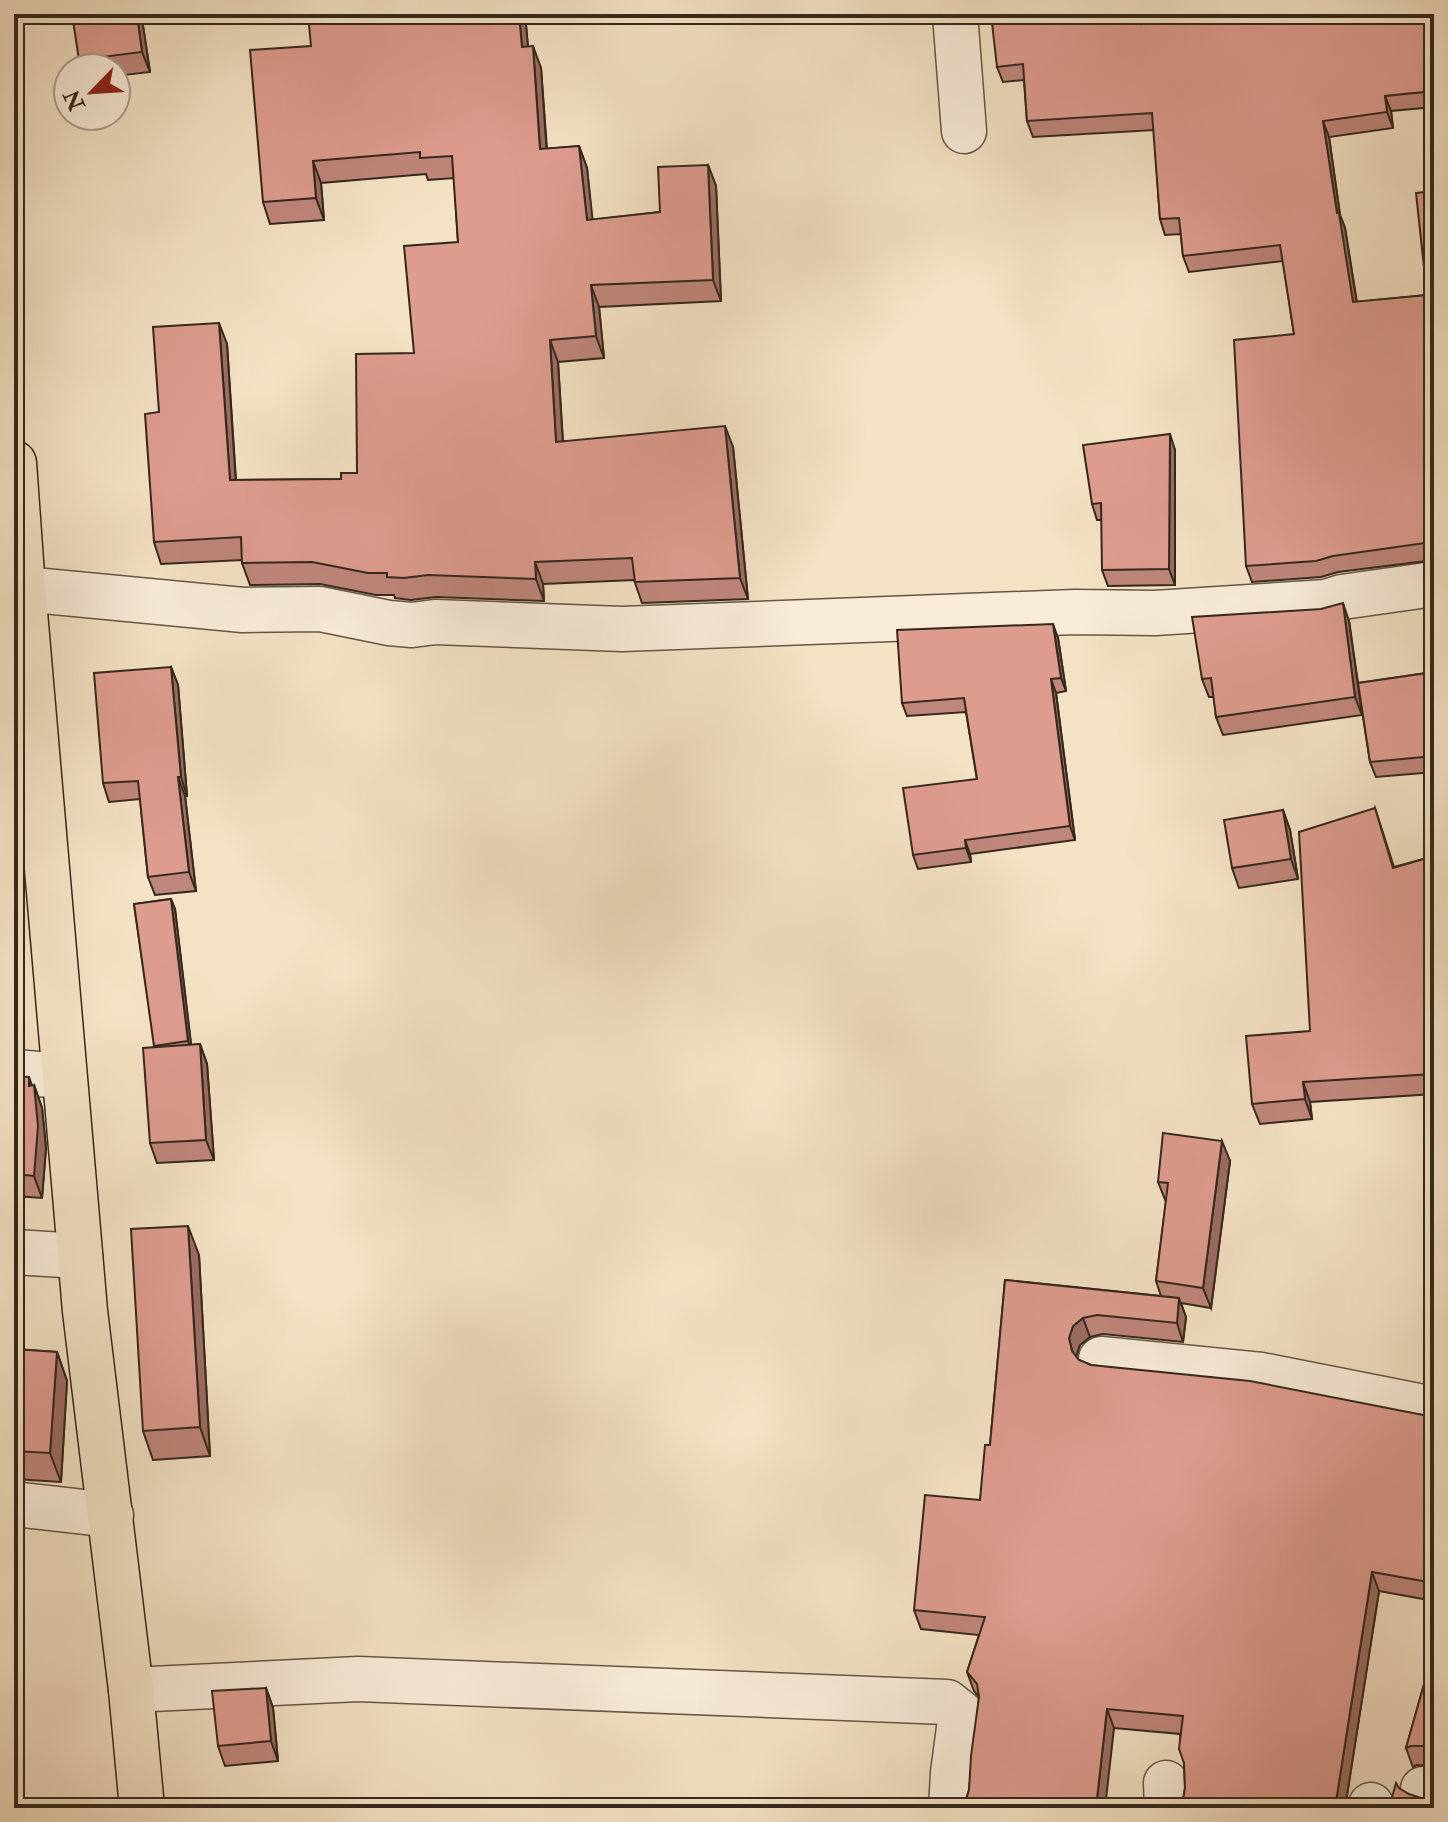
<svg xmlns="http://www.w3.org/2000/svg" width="1448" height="1822" font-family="'IM FELL Double Pica',serif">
<rect width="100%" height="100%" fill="#f4e2c4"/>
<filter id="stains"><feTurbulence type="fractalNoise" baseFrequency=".0025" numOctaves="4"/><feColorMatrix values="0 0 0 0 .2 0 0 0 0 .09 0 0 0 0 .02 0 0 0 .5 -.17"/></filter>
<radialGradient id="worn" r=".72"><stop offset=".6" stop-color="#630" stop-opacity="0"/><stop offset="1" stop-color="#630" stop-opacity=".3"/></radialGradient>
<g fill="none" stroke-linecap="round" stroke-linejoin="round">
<g stroke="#645646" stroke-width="47">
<g id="minor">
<path d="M955,14L964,131"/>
<path d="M23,589L243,610L320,609L389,623L412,625L435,622L622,629L1075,612L1155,613L1326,602L1342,597L1434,584"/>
<path d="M14,1072L63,1076"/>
<path d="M14,1252L80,1256"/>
<path d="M1101,1359L1261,1375L1434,1409"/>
<path d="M14,1504L111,1515"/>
<path d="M131,1690L358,1679L947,1702L961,1713L953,1773L951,1808"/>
<path d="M1166,1783L1167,1808"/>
<path d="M1423,1789L1434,1792"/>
<path d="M1370,1808L1371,1805"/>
</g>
</g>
<g stroke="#34271c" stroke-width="47">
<path id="major" d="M14,463L23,589L85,1311L131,1690L142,1808"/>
</g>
<use href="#minor" stroke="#f8ecd9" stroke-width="44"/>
<use href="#major" stroke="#f4e2c4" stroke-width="44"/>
</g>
<g fill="#bf867b" stroke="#34271c" stroke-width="2">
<path d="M525,14L528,47L541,68L547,149L579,146L587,168L592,220L660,212L708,165L716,186L721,301L599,307L604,358L558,362L563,441L733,447L748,599L642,603L634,580L543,584L544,601L436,597L411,600L395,598L394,595H376L320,584L250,585L242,563V560L161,564L154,542L159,412L227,344L236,480L341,479L357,473L414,353L458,242L454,178L428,180L426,174L321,183L324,220L270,224L263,202L311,46Z"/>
<path d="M1434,14V107L1391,111L1393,128L1329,137L1340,215L1345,228L1357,302L1427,295L1434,191V560L1338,572L1321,577L1252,582L1246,566L1294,334L1283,261L1189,272L1183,256L1181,234L1165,235L1160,219L1154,130L1033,137L1027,121L1024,80L1003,82L997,67L1144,23Z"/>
<path d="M143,26L150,72L116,76V68H81L79,60Z"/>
<path d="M1175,450V585L1108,586L1102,570V520H1097L1092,504Z"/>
<path d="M1349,621L1358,683L1434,672V772L1376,777L1370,762L1358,684L1362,715L1223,735L1216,717L1214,697H1209L1202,679Z"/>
<path d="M1058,638L1066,691L1056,693L1075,840L970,854L971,862L918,869L913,855L977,779L966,712L907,716L902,703Z"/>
<path d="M171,667L178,685L187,796H185L196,891L155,895L148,877L140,799L109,802L103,783Z"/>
<path d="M1375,808L1394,867L1434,856V1094L1310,1102L1312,1119L1260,1124L1252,1104L1310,1031Z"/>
<path d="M1283,810L1290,830L1298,879L1239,888L1232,868Z"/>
<path d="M171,899L175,909L191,1045L200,1044L207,1064L214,1160L157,1163L150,1143L155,1047L134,904Z"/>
<path d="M14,1076L32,1086L34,1085L42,1108L46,1148L42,1198L14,1196Z"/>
<path d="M1230,1161L1211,1308L1181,1303L1186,1317L1183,1342L1103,1334L1090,1337L1080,1345L1076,1357L1079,1360L1091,1365L1423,1415L1434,1414V1601L1379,1591L1345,1808H1176L1183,1800L1185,1788L1184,1764L1180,1734L1114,1728L965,1803L969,1790L979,1697L974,1691L967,1672L979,1635L921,1629L914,1610L980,1500L990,1445L1005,1280L1161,1296L1156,1281L1166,1202L1158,1182Z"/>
<path d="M199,1255L210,1456L153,1460L143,1431Z"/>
<path d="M14,1349L57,1352L67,1381L61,1482L14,1479Z"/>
<path d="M1434,1649V1766L1417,1765L1413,1767L1406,1748Z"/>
<path d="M266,1688L273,1708L278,1761L225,1766L218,1746Z"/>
</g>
<g fill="#9b6d64" stroke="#34271c" stroke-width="2">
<path d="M137,14H139L143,26L150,72L142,52Z"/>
<path d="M519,14H525L530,69L522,47Z"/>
<path d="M533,46L541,68L548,171L540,149Z"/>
<path d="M1385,96L1391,111L1393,128L1387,112Z"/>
<path d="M1323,121L1329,137L1340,215L1345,228L1359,318L1353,302L1337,213Z"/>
<path d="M579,146L587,168L595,242L587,220Z"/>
<path d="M313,161L321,183L324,220L316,198Z"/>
<path d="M708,165L716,186L721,301L713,280Z"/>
<path d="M591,285L599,307L604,358L596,336Z"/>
<path d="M219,323L227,344L237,502L230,480Z"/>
<path d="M550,340L558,362L564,463L556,442Z"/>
<path d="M725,426L733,447L748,599L740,578Z"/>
<path d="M1170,434L1175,450V585L1169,569Z"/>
<path d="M535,562L543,584L544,601L536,579Z"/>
<path d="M1343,603L1349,621L1362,715L1355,697Z"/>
<path d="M1053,624L1058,638L1066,691L1061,678Z"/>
<path d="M171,667L178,685L187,796L181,777Z"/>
<path d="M1051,679L1056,693L1075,840L1070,826Z"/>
<path d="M178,777L185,796L196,891L189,872Z"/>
<path d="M1283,810L1290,830L1298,879L1291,859Z"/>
<path d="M965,840L970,854L971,862L966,848Z"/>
<path d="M171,899L175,909L192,1052L188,1041Z"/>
<path d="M200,1044L207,1064L214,1160L206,1140Z"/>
<path d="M29,1077L35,1094L34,1085L42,1108L46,1148L42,1198L34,1176Z"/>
<path d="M1303,1082L1310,1102L1312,1119L1305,1099Z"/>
<path d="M1222,1141L1230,1161L1211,1308L1203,1288Z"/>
<path d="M188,1226L199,1255L210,1456L200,1427Z"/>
<path d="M1179,1298L1186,1317L1183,1342L1177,1323Z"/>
<path d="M1083,1318L1090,1337L1080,1345L1076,1357L1072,1351L1069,1338L1073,1326Z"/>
<path d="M57,1352L67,1381L61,1482L50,1453Z"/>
<path d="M1372,1572L1379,1591L1345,1808H1335Z"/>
<path d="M14,1605L20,1620L14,1684Z"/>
<path d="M266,1688L273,1708L278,1761L271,1741Z"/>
<path d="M1107,1709L1114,1728L1105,1808H1096Z"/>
</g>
<g fill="#de9c8f" stroke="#34271c" stroke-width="2">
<path d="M72,14H137L142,52L79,60Z"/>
<path d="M308,14H519L522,47L533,46L540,149L579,146L587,220L660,212L658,167L708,165L713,280L591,285L596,336L550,340L556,442L725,426L740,578L635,582L632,558L535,562L536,579L428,575L404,578L387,577V573H368L312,562L242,563L241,537L154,542L145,414L159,412L153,327L219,323L230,480L341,479V473H357L356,354L414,353L404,246L458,242L452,156L420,158V152L313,161L316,198L263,202L250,50L311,46Z"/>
<path d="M991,14H1140L1141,24L1216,14H1434V91L1385,96L1387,112L1323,121L1337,213H1339L1353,302L1427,295L1416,193L1434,191V545L1425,543L1333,556L1316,561L1246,566L1234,340L1294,334L1280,245L1183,256L1179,218L1160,219L1152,113L1027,121L1023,64L997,67Z"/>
<path d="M1170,434L1169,569L1102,570L1101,503L1092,504L1083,445Z"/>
<path d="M1343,603L1355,697L1216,717L1211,678L1202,679L1192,617L1321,609Z"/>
<path d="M1053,624L1061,678L1051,679L1070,826L965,840L966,848L913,855L903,788L977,779L964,698L902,703L897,630Z"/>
<path d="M171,667L181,777H178L189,872L148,877L138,781L103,783L94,673Z"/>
<path d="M1434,672V756L1370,762L1358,683Z"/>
<path d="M1375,808L1393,868L1434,856V1074L1303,1082L1305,1099L1252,1104L1246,1036L1310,1031L1299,832Z"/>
<path d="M1283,810L1291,859L1232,868L1224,820Z"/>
<path d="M171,899L188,1041L154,1046L134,904Z"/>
<path d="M200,1044L206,1140L150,1143L143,1048Z"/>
<path d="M14,1076L29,1077V1086L34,1085L38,1126L34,1176L14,1174Z"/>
<path d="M1163,1133L1222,1141L1203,1288L1156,1281L1168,1183L1158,1182Z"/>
<path d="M188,1226L200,1427L143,1431L131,1229Z"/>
<path d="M1005,1280L1179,1298L1177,1323L1097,1315L1083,1318L1073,1326L1069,1338L1072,1351L1079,1360L1091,1365L1250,1381L1423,1415L1434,1414V1583L1372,1572L1335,1808H1176L1183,1800L1185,1788L1184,1763L1179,1749L1183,1716L1107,1709L1096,1808H959L965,1803L969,1790L971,1756L979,1697L977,1684L967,1672L985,1617L914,1610L925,1495L980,1500L985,1445H990Z"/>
<path d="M14,1349L57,1352L50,1453L14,1451Z"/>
<path d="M1434,1649V1749L1423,1746H1411L1406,1748Z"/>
<path d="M266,1688L271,1741L218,1746L212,1691Z"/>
<path d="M1396,1783L1399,1788L1409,1794L1421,1798L1434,1797V1808H1389Z"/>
</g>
<rect width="1448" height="1822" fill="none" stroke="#f4e2c4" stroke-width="48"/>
<rect x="16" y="16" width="1416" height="1790" fill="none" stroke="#34271c" stroke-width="4"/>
<rect x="24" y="24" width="1400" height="1774" fill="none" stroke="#34271c" stroke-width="2"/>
<g transform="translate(92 92) rotate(245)"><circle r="38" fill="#f8ecd9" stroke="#aa9d8d" stroke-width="2"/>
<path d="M0-6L14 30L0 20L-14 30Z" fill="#8f2418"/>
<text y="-12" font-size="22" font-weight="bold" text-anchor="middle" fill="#34271c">N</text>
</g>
<rect width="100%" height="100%" filter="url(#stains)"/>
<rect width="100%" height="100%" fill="url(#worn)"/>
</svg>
